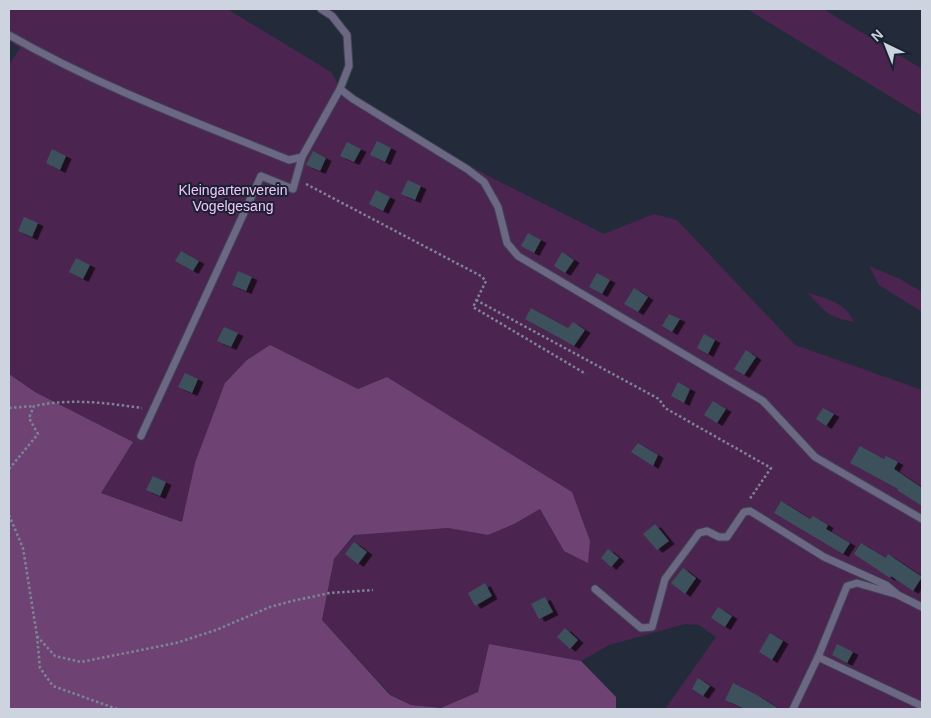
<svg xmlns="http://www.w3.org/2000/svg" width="931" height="718" font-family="Helvetica,sans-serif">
<defs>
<filter id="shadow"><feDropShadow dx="5.5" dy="3" stdDeviation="0" flood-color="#0009"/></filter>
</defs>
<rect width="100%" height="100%" fill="#232b3b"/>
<g fill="#4c2450">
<path d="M9,9H227L331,72L345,97L492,178L604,234L654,214L677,220L795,345L922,390V709H665L716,637L699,625L685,624L609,645L581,661L489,644L478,692L441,708L411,705L391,695L322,620L334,559L355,535L448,528L488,535L514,524L540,509L564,551L572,492L387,377L358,389L270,345L195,463L183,522L101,493L132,442L35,392L9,374V65L20,48L9,41Z"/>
<path d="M747,9H823L922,69V116Z"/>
<path d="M869,266L900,279L922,292V312L879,285Z"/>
<path d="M808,293C826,298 846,303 854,322C828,317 825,312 808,293Z"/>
</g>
<path fill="#6e4373" d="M270,345L358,389L387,377L572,492L590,541L588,563L564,551L540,509L514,524L488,535L448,528L354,535L334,559L322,620L390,695L411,705L441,708L478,692L489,644L581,661L616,697V709H9V374L35,392L133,442L101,493L182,522L195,463L225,383L247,360Z"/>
<g fill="#3c515c" filter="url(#shadow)">
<path d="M377,141L391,148L385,162L370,155Z"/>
<path d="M347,142L361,149L354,162L340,156Z"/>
<path d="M52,149L66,156L60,170L46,163Z"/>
<path d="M313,151L326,158L320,171L306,165Z"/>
<path d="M408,180L421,186L415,200L401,194Z"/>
<path d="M376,190L390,197L383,211L369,204Z"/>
<path d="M24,217L38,223L32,237L18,231Z"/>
<path d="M528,233L541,240L534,253L521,246Z"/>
<path d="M181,251L199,261L193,271L175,261Z"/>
<path d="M562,252L574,260L565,273L554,266Z"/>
<path d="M76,258L90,265L83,279L69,272Z"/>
<path d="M238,271L252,277L246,291L232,285Z"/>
<path d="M597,273L610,280L602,294L589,287Z"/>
<path d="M634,288L648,297L638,312L624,304Z"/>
<path d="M531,308L568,328L573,322L585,330L574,346L525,319Z"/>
<path d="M669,314L680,319L672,332L662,326Z"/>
<path d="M224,327L238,333L231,347L217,341Z"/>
<path d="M704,334L715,340L708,354L697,348Z"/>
<path d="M746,350L756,357L744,375L734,369Z"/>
<path d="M185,373L198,379L192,393L178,387Z"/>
<path d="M678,382L690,389L684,403L671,396Z"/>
<path d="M713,401L726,409L717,423L704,415Z"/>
<path d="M823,408L834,414L826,426L816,419Z"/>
<path d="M638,443L658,455L653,466L631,452Z"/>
<path d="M860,446L884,459L886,456L898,462L894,469L922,488V506L897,490L898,489L850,463Z"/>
<path d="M153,476L166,482L160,496L146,490Z"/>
<path d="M781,501L810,519L813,516L828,525L826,529L850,543L843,554L774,513Z"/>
<path d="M655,524L669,541L657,550L643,534Z"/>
<path d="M354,542L367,552L358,564L345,554Z"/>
<path d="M861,543L886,558L888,554L922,577L913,591L891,576L890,578L854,554Z"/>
<path d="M608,549L619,558L611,567L601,558Z"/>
<path d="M683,568L696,578L685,594L671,583Z"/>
<path d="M485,583L492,596L475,606L468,593Z"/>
<path d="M545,597L553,612L539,619L531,604Z"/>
<path d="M718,607L732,616L725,627L711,618Z"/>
<path d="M565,628L578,640L570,649L557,637Z"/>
<path d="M770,633L783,641L772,660L759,652Z"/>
<path d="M837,644L853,652L847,663L832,655Z"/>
<path d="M698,678L710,686L703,696L692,689Z"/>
<path d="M733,683L757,695L779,709H745L725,700Z"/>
</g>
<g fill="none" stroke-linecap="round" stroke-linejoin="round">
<g stroke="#3e4655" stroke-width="9">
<g id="lane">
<path d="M9,35C98,86 193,121 289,160L302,157L340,89L349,66L347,35L332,16L321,9"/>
<path d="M340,89L353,99L467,169L484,182L498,207L507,243L518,256L763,401L815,457L922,519"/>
<path d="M141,436L261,176L293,189L302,157"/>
<path d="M595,589L641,628L652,627L665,579L699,533L707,531L719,537H727L744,512L750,511L824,557L886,585L898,595L922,607"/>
<path d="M818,657L922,706"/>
<path d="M793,709L818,657L847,586L857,583L895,594"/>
</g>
</g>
<g stroke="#7e8592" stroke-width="2.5" stroke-dasharray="2.5 2.5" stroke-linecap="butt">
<path d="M306,184L481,276L486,281L473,307L586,374"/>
<path d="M476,300L659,399L665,408L771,468L749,500"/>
<path d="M9,408L34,406"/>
<path d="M9,469L38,434L29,418L34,406C71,398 106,403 142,408"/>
<path d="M9,515L23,548L37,636L40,668L53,686L117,709"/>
<path d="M37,636L55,656L81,662L176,643L216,630L270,607L292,601L330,593L373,590"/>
</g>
<use href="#lane" stroke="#6c6782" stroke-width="7"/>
</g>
<g text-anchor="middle" stroke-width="4" stroke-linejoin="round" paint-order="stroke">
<g font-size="14" fill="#f8c3fd" stroke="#192231">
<text x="233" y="195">Kleingartenverein<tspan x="233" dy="16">Vogelgesang</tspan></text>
</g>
</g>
<rect width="931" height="718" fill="none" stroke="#ced4df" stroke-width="20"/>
<g transform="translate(886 45) rotate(317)" stroke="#192231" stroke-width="4" paint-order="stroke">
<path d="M0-4L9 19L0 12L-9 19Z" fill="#ced4df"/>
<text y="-8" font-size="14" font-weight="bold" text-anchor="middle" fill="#ced4df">N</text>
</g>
</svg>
